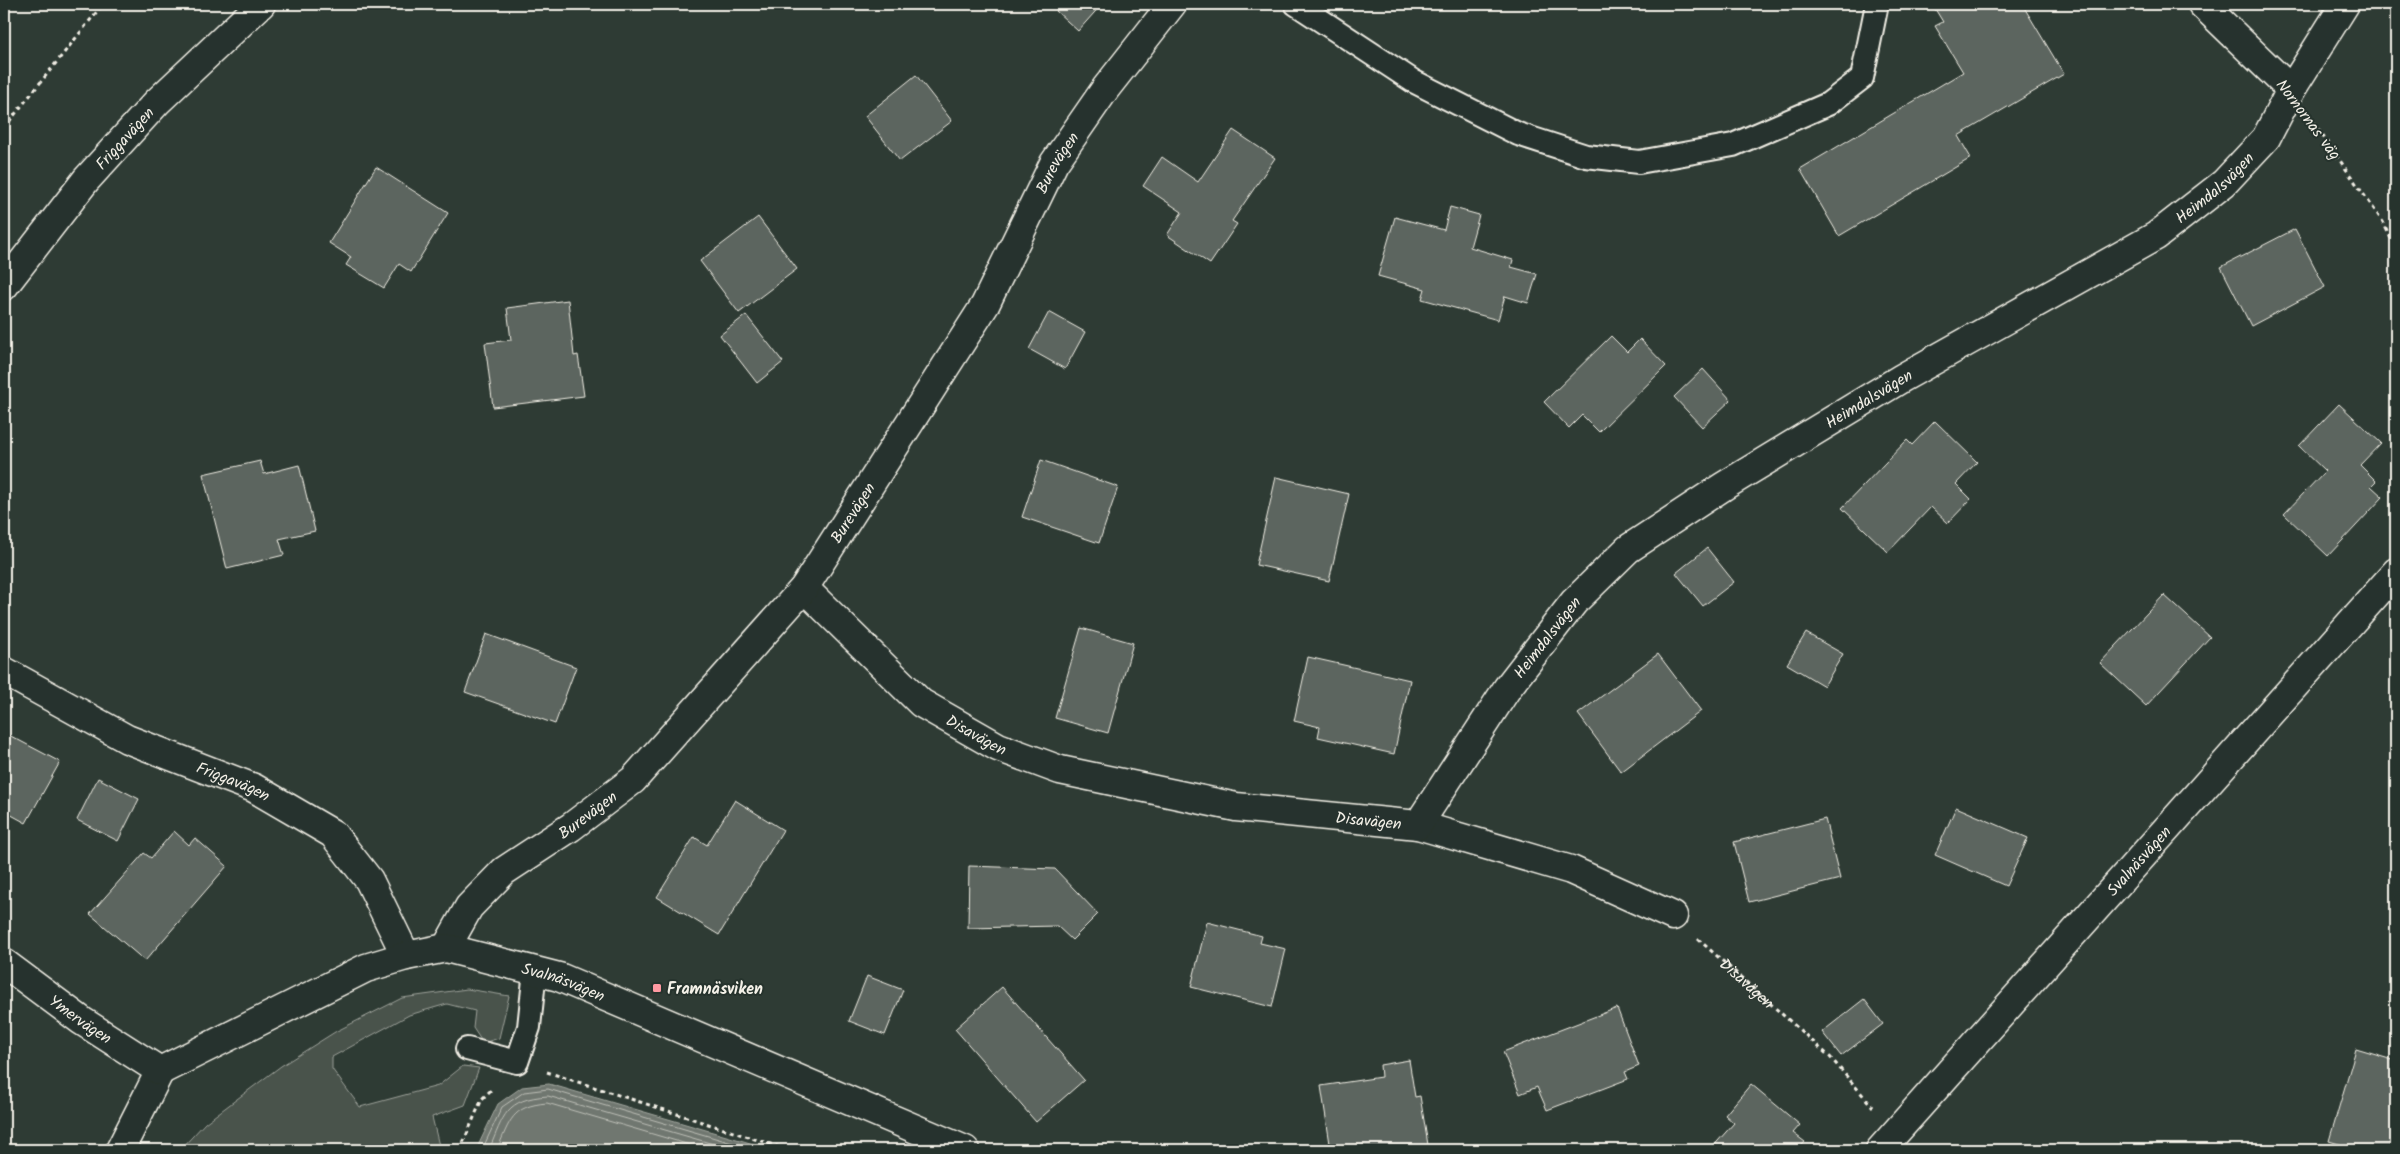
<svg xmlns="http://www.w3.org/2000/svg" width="2400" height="1154" font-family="Kalam,sans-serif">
<rect width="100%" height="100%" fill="#2e3b34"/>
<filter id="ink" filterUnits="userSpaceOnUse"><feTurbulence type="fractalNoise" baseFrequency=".02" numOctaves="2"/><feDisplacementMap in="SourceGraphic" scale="10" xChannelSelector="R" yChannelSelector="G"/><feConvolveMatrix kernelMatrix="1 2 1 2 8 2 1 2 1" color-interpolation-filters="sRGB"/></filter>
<g filter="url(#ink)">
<path fill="#48524c" stroke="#9ea29a" d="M467,989L509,996L499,1038L483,1043L473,1028L475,1011L447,1004L409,1015L332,1057V1069L360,1107L438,1086L463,1066L479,1068L465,1105L432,1117L440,1150H180L205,1123L281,1066L335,1032L402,998Z"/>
<path fill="#6f7770" stroke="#a4a8a0" d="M549,1084L774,1150H476L498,1104L522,1087Z"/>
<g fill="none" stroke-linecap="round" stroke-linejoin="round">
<g stroke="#bfc0b8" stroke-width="1">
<path d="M482,1150L502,1107L524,1092L548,1089L756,1150"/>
<path d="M489,1150C504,1115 505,1099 548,1096L734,1150"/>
<path d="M497,1150C510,1121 511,1106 547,1103L707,1150"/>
</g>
</g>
<g fill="#5c655e" stroke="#f4f1e8">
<path d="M1062,4H1102L1078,31L1056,11Z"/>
<path d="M1932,4H2022L2064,74L1958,136L1971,158L1839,236L1800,169L1963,72L1935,26L1943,22Z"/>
<path d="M916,75L952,121L900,161L865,116Z"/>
<path d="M1233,130L1275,158L1232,221L1237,224L1210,264L1167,235L1182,212L1143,186L1162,157L1198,182Z"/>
<path d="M376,167L448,213L411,272L399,264L384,288L346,265L351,257L329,243Z"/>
<path d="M1450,207L1479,215L1470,247L1513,260L1511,267L1537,274L1528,303L1505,296L1498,320L1422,299L1425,289L1378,276L1395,217L1444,230Z"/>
<path d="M758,217L797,269L739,313L700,261Z"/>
<path d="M2295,229L2325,287L2251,326L2221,267Z"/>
<path d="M568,300L574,356L578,355L584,396L493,407L485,343L511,340L507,308Z"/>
<path d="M1049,312L1085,332L1065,369L1029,349Z"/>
<path d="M746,315L783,362L757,383L720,335Z"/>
<path d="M1611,336L1627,352L1640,339L1666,366L1599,432L1582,415L1569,428L1544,402Z"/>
<path d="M1703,369L1731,400L1702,427L1674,397Z"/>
<path d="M2339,404L2381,443L2360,465L2376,481L2371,486L2383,497L2328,556L2284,514L2325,471L2299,446Z"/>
<path d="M1935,421L1977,462L1956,484L1971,499L1948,523L1931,507L1888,552L1842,508L1907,440L1912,445Z"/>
<path d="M1041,460L1118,487L1099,543L1022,517Z"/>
<path d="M260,461L264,474L299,465L315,531L279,539L284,555L227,569L203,474Z"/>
<path d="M1276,477L1349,494L1329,581L1256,565Z"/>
<path d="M1707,548L1734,582L1703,606L1676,573Z"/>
<path d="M2164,595L2210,637L2146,706L2100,663Z"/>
<path d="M1081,628L1133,643L1108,733L1055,718Z"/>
<path d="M1806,633L1843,654L1824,686L1787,664Z"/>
<path d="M486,634L576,667L555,724L465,692Z"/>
<path d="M1658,654L1701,711L1621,772L1578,714Z"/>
<path d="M1308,657L1410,680L1394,754L1318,737L1320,727L1294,721Z"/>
<path d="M5,733L60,762L26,823L4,811Z"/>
<path d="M98,778L139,799L118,841L77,820Z"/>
<path d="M735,800L783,830L719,935L657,897L694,837L707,845Z"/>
<path d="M1956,807L2028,838L2006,886L1935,855Z"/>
<path d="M1825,819L1840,879L1749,902L1734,842Z"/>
<path d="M174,831L189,845L195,838L227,866L145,961L90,914L144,853L151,858Z"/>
<path d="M969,866L1055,869L1098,914L1072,940L1057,926L968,928Z"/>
<path d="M1207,922L1262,936L1260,943L1286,949L1272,1007L1191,987Z"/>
<path d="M867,976L903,990L885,1035L849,1021Z"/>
<path d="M1002,987L1084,1080L1036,1122L955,1029Z"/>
<path d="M1864,999L1883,1024L1841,1056L1822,1032Z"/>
<path d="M1617,1008L1639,1066L1625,1072L1628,1079L1547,1110L1537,1087L1520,1094L1503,1052Z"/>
<path d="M2356,1049L2396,1061V1150H2359L2329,1141Z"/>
<path d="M1409,1060L1415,1097L1420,1096L1428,1145L1424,1146V1150H1331L1321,1086L1381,1077L1380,1065Z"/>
<path d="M1751,1084L1800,1125L1793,1133L1805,1142L1798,1150H1710L1734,1123L1725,1115Z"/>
</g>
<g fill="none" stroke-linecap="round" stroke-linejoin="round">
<g stroke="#f4f1e8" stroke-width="26">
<g id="lane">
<path d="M1296,4L1413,81L1518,134L1586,156L1639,162L1733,145L1828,104L1862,78L1877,4"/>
<path d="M467,1049L517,1062L529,1027L535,970"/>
</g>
</g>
<g stroke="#f4f1e8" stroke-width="31">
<g id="street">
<path d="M2202,4L2291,90"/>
<path id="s2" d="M4,286L86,180L157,102L261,4"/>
<path id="s3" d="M804,588L921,703L998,747L1060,770L1236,807L1418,825L1571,870L1673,916"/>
<path id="s4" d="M4,671L127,739L254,788L333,834L369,880L406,956"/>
<path id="s5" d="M1418,825L1508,687L1574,602L1628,549L1724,486L1902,378L2156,236L2224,183L2266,138L2291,90L2345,4"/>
<path id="s6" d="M446,948L469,907L504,871L571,827L633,780L804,588L985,305L1054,163L1106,88L1172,4"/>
<path d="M120,1150L160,1071"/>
</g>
</g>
<g stroke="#f4f1e8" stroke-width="31">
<g id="secondary">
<path id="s7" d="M4,963L82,1021L160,1071L366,968L406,956L446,948L559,977L965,1150"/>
<path id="s8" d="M1880,1150L2396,572"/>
</g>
</g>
<g stroke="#f4f1e8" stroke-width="3" stroke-dasharray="4 4" stroke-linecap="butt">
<path d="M2313,122L2383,222L2396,249"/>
<path d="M4,128L103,4"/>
<path id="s1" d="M1698,939L1830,1057L1873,1107"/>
<path d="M547,1072L789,1150"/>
<path d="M460,1150L482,1099L492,1089"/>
</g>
<use href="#lane" stroke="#26332d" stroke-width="22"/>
<use href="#street" stroke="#26332d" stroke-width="28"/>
<use href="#secondary" stroke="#26332d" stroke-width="28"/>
</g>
</g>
<rect fill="#ff9aa2" stroke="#26332d" stroke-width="2" x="652" y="983" width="10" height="10" rx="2.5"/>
<g text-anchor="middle" stroke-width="4" stroke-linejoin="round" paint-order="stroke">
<g font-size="16" fill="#f4f1e8" stroke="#26332d">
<text transform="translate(2309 119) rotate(53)" y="6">Nornornas väg</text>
<text dy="6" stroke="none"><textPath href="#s2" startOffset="191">Friggavägen</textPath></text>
<text dy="6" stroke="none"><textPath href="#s6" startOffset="1008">Burevägen</textPath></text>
<text dy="6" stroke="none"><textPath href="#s5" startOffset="1038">Heimdalsvägen</textPath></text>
<text dy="6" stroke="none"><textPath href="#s5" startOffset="632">Heimdalsvägen</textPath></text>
<text dy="6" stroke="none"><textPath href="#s6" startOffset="602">Burevägen</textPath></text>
<text dy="6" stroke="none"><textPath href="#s5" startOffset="228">Heimdalsvägen</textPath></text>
<text dy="6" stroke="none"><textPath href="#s3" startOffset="228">Disavägen</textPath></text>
<text dy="6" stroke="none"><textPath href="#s4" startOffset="255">Friggavägen</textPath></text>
<text dy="6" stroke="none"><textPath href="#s6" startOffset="198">Burevägen</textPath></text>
<text dy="6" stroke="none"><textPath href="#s3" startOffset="632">Disavägen</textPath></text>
<text dy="6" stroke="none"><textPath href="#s8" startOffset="388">Svalnäsvägen</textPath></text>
<text dy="6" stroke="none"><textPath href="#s7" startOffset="625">Svalnäsvägen</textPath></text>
<text dy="6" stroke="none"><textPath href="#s1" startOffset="66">Disavägen</textPath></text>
<text dy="6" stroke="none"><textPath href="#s7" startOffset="95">Ymervägen</textPath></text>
</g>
<g font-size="16" font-weight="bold" fill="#f4f1e8" stroke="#26332d" text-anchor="start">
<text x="667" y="994">Framnäsviken</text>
</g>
</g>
<rect width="2400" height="1154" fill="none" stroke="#26332d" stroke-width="20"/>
<rect x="10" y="10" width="2380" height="1134" fill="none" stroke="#f4f1e8" stroke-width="2" filter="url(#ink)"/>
</svg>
